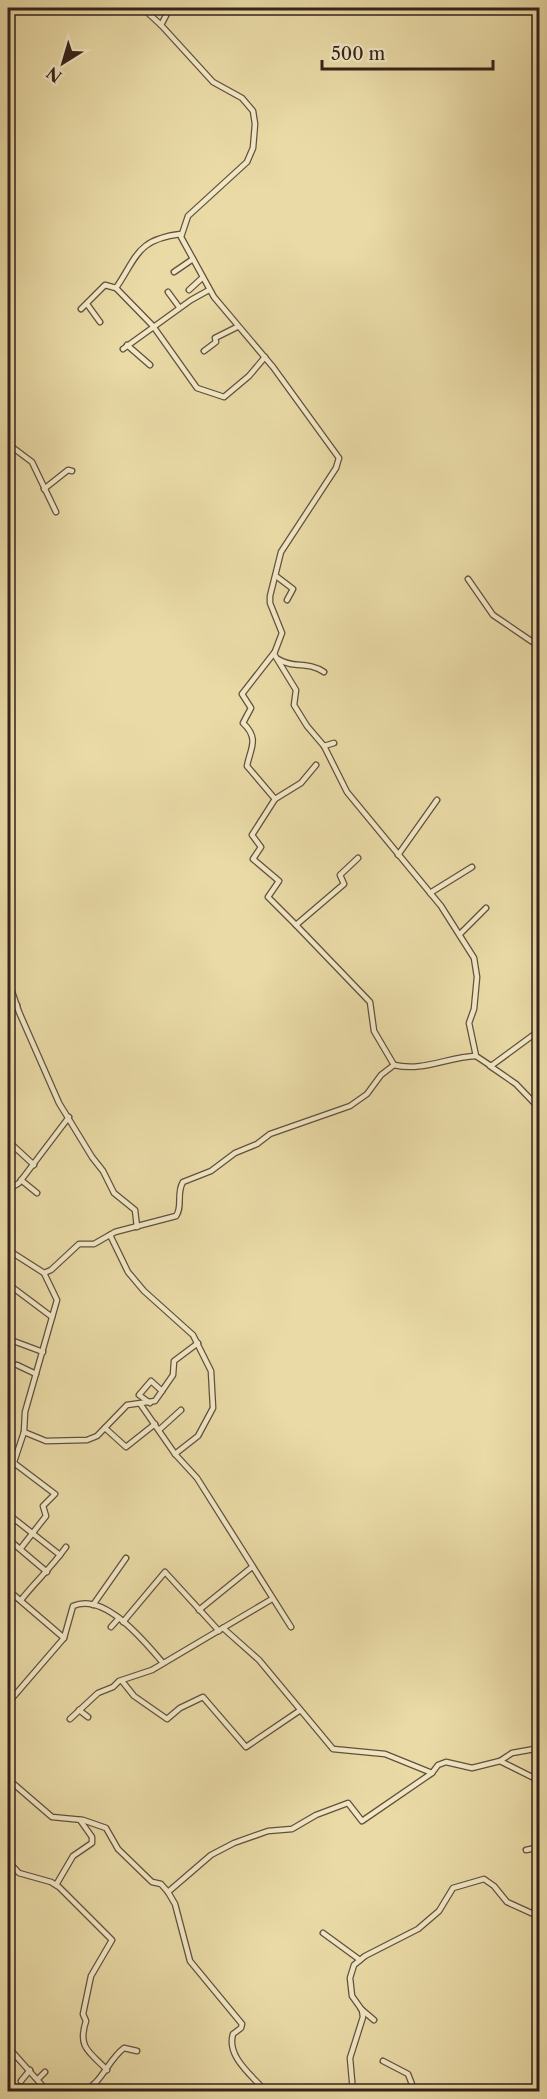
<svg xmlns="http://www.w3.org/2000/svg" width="547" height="2099" font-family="'Libre Caslon Text',serif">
<rect width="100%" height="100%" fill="#e9daa6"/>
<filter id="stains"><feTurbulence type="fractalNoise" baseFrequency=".00333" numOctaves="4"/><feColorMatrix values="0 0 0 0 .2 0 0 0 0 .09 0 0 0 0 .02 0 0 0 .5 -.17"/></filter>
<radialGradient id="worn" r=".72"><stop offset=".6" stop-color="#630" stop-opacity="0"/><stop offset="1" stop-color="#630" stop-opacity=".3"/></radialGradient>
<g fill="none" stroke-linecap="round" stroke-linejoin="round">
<g stroke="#61503d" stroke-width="7">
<g id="minor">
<path d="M149,8L148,13L161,25"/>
<path d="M170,8L161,25L213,82L242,98L253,111L255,124L253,148L247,162L188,216L181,237L214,297L273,367L339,458L336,468L281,552L270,596V603L282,633L274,654L296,690L294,705L307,726L324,746L347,792L441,906L474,958L477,977L474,1009L469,1023L476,1056L491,1066L540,1030"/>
<path d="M8,11L11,8"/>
<path d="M181,234C137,239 137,257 116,288L153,326L197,388L224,397L249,376L265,357"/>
<path d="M174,272L193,259"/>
<path d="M189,290L202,278"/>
<path d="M168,292L179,307"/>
<path d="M87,304L100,322"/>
<path d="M81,309L105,285L116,288"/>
<path d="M127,345L150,365"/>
<path d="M123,349L191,300L209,290"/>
<path d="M204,351L216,342L215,338L237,327"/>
<path d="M8,444L32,462L56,512"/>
<path d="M44,489L68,470L72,471"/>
<path d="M276,576L293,589L287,600"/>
<path d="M468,579L493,615L540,647"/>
<path d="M274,653L242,694L251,708L243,723C260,739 250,749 247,766L275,799L301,783L316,765"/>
<path d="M278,659C293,669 308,661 324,672"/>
<path d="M324,746L334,743"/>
<path d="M275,799L252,835L261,847L253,859L279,881L268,897L296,925"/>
<path d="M398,855L437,800"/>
<path d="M358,858L340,875L344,884L296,925L370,1002L374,1031L394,1065"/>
<path d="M430,893L472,867"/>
<path d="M460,934L486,908"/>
<path d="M8,980L19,1012L59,1103L92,1157L103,1171L114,1193L135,1210L137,1227"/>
<path d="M8,1011L17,1005"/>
<path d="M490,1066L516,1084L540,1109"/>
<path d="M8,1141L34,1165"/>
<path d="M21,1180L37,1193"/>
<path d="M8,1184L14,1186L19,1183L69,1117"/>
<path d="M110,1235L128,1272L144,1291L193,1335L211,1371L213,1408L198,1436L175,1454"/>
<path d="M8,1250L44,1273L57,1300L25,1412L24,1432L8,1480"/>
<path d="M44,1273L51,1270L79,1244H94L115,1232L176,1216C183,1207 176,1193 183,1182L211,1171L235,1153L257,1144L270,1134L350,1106L367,1094L381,1075L394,1065C423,1072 447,1057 476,1056"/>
<path d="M8,1284L52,1317"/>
<path d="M8,1339L43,1352"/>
<path d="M17,1365L36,1374"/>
<path d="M150,1403L139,1395L151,1381L162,1391"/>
<path d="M141,1405L175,1454L197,1478L291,1627"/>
<path d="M105,1428L126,1447L155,1424"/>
<path d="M159,1430L181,1410"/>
<path d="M24,1432L46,1441L87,1440L97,1436L127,1405L155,1401L173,1375L174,1361L198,1343"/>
<path d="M14,1463L55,1494L43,1506L46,1516L21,1548"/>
<path d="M8,1514L60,1555"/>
<path d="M8,1539L47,1572"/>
<path d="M8,1590L64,1638L8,1703"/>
<path d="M21,1600C36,1581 51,1568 66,1547"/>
<path d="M93,1605L126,1558"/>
<path d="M199,1610L252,1567"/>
<path d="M123,1622L165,1572L219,1631"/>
<path d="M111,1627L119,1618"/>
<path d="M223,1628L259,1660L333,1749L385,1754L432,1773L438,1765L446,1762L472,1768L500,1761L540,1781"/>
<path d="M64,1638L73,1606C105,1592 145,1642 163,1663"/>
<path d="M122,1681L134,1696L167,1719L180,1708L203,1697L246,1747L299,1711"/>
<path d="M79,1710L88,1717"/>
<path d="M70,1719L98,1693L113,1687L119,1681L152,1670L272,1599"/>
<path d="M500,1761L512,1753L540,1748"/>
<path d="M8,1779L52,1817L83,1820L106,1828L118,1849L152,1882L161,1884L168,1892"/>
<path d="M526,1850L540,1847"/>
<path d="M8,1861L19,1873L51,1882L59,1887L112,1940L91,1976L83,2014L86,2021C77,2048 90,2052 107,2070"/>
<path d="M56,1885L73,1856L92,1843V1837L80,1820"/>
<path d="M323,1933L360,1960"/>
<path d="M361,2009L374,2020"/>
<path d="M8,2047L48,2092"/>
<path d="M383,2061L408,2074L415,2092"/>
<path d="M38,2079L45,2072"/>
<path d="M21,2081L30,2070"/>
<path d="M83,2092C102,2083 108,2060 124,2048L137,2051"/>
<path d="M266,2092C253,2076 226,2057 233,2034L241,2028L242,2024L190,1961L175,1904L168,1892L211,1855L234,1843L268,1831L292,1829L316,1815L348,1803L362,1821L432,1773"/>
<path d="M353,2092L350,2058L363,2017L362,2010L352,1996L350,1978L354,1965L365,1956L418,1929L439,1911L453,1888L484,1879L494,1886L507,1902L540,1917"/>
</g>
</g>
<use href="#minor" stroke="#f1e7c5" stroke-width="4.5"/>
</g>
<rect width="547" height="2099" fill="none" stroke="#e9daa6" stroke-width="30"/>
<rect x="9" y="9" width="529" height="2081" fill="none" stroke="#34221a" stroke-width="3"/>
<rect x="15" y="15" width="517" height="2069" fill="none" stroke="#34221a" stroke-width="1.5"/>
<g transform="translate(63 63) rotate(217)" stroke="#f1e7c5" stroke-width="4.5" paint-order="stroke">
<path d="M0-4.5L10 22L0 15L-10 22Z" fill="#34221a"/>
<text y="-9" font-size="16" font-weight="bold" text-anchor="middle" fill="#34221a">N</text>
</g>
<path d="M322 60v9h171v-9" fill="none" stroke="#34221a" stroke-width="3"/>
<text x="331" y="60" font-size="18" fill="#34221a" stroke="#f1e7c5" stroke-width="4.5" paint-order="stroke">500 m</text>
<rect width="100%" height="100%" filter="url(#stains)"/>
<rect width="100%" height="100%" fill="url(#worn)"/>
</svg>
